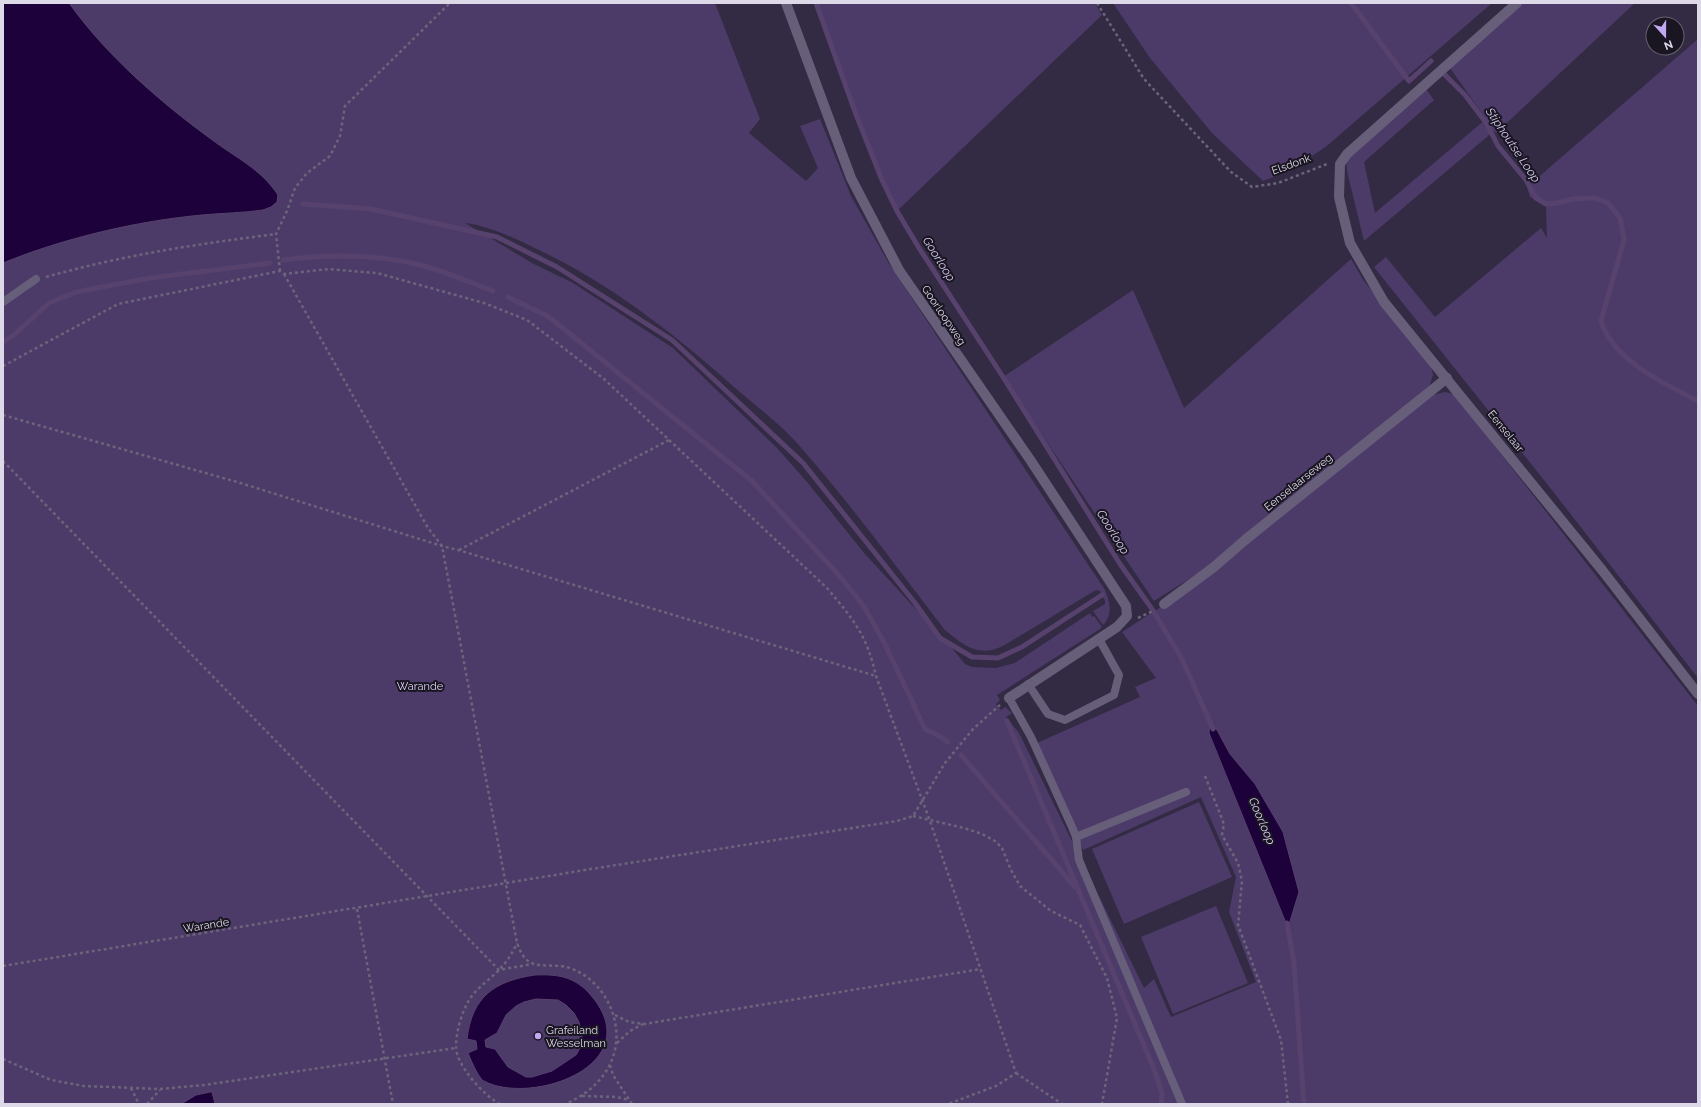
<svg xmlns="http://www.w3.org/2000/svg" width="1701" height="1107" font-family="Raleway,sans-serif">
<rect width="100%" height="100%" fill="#332a43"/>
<g fill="#4c3b69" fill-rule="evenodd">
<path d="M3,3H715L760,119L749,133L806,181L818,168L800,126L820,119L851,196L888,262L1105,590C1110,601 1113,615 1103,625L1093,611L1105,604V601L1100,591L1096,590L1003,646C979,658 962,645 944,629C898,569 853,507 803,450C783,426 758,408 734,387C679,338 621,292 555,258C529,245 493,226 465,223L532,263L573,283L673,348L778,449L807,482L865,554L951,647L965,664L972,667L996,668L1015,663L1090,613L1092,617L1094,616L1102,627L1100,629L997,695L1000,700L996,704L1001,710L1005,707L1012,713L1006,717L1019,733L1144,988L1154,979L1171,1017L1256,982L1229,912L1236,877L1201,797L1083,850L1037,743L1140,697L1135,687L1156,678L1122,632L1215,572L1247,544L1433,395L1445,392L1454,394L1698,706V1104H3ZM1210,724L1217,730L1230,754L1255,784L1283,832L1299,892L1288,928L1209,734Z"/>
<path d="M816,3H1095L1102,15L897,211C864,144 842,73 816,3Z"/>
<path d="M1113,3H1492L1328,145C1307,160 1286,173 1263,181L1212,133L1150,58Z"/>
<path d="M1520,3H1635L1496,133L1494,131L1364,241L1347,171L1346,158L1424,86L1434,100L1364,162L1375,213L1486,119L1448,65Z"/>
<path d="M1698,39V678L1555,494L1374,267L1386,257L1435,317L1541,228L1547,238L1546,206L1530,197L1527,187Z"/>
<path d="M1351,259L1364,281L1431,364L1433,375L1429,388L1211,565L1154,601L1003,377L1133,290L1184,408Z"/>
<path d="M1199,802L1232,877L1124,924L1092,849Z"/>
<path d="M1216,906L1248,983L1173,1014L1141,937Z"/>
</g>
<g fill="#1d013a" stroke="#57426e" fill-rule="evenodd">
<path d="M3,3H69C107,56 159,101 211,139C236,158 260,168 278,195L277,202L271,207L263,210C243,213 222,213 202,215C137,221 64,238 3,263Z"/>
<path d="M1210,723L1217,730L1230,754L1255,784L1283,832L1299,892L1288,928L1209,733Z"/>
<path d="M535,975C560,974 577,977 594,999C646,1067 528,1107 482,1080C476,1072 472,1063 468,1053L477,1049L476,1041L467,1039C472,997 494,981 535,975ZM536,999L558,1000L566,1005L574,1013L579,1022L582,1035L581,1046L576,1055L552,1071L532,1077H526L508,1067L495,1049L486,1047L485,1040L497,1033L506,1015L516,1006L524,1002Z"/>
<path d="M210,1092H212L215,1104H181L196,1095Z"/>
</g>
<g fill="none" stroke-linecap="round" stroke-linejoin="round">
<g stroke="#57426e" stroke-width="5">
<path d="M816,3L855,112L882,180L897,211L919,248L1003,377L1120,564L1152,609L1182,659L1213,729"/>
<path d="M1351,3L1409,81L1431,61"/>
<path d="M1444,74L1465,95L1487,124L1498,146L1526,180L1536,198L1546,204L1557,203L1573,199L1594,198L1608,203L1620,218L1624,240L1601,321C1612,359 1664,384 1698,401"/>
<path d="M303,204L371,209L497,237L557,267L672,340L803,463L915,603L940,638L972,657L998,658L1022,647L1102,595"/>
<path d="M283,260C330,254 378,254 424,266C447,272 471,283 493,291"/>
<path d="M508,297L549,317L752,481L836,572L863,605L884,642L925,729L941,737L948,742"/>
<path d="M3,342L14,335L49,303L76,292L150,278L270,263"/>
<path d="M1007,721L1154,1069L1162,1093L1161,1104"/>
<path d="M961,755L1075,887"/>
<path d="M1287,923L1294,963L1304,1104"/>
</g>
<g stroke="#6b647a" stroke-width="2.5" stroke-dasharray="3 3" stroke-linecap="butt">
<path d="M1097,3L1144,79L1231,172L1252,187L1278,183L1327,164"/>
<path d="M280,271L276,234L287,211L295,188L307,173L330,156L340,136L345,106L450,3"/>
<path d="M284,274L428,528L442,546L517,943C520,951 524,961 534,964C545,967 559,964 570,968C603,980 622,1017 615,1050C609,1076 589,1094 565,1104"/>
<path d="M46,277C123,255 198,244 276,234"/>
<path d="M3,366L118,304L280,271L284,274L329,269L377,273L484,303L527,320L604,379L827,588C853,619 867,635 876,676L930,821L1016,1073L996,1086L948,1104"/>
<path d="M3,415L237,482L442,546L458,550L876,676"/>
<path d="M3,461L499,970L532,964"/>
<path d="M459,550L669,440"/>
<path d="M1138,618L1153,611"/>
<path d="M1205,776L1224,824L1222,835L1238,863L1242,881L1238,925L1281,1040L1288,1104"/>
<path d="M913,816L964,828L982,834L995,841L1002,848L1011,870L1020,886L1051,911L1080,925L1107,978L1117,1018L1102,1104"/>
<path d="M357,909L393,1104"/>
<path d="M3,966L591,869L897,821L913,816L945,763L973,729L1000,705"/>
<path d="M615,1015L629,1022L644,1024L981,969"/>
<path d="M617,1043L630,1031L643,1024"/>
<path d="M3,1059L51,1080L84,1086L160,1089L204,1085L456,1048"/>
<path d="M610,1065L613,1075L632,1104"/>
<path d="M1016,1073L1062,1104"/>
<path d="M131,1088L139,1104"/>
<path d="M582,1096L617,1097L629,1100"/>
<path d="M147,1104L160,1090"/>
<path d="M500,1104C484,1096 456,1065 456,1047C456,1033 461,1014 468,1002C474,990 488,981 498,971C506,963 512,954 517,943"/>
</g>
<g stroke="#675e7a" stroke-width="8">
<path d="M3,302L36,279"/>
<path d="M1028,684L1048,714L1065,720L1114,695L1119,675L1099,639"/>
<path d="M1009,698L1031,737L1072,827L1076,837L1079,860L1182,1104"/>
<path d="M1076,837L1186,792"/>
</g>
<g stroke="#675e7a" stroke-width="10">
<path d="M786,3L851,178L899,270L1031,461L1126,606L1127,616L1117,627L1009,698"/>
<path d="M1517,3L1347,154L1340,164L1339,197L1350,243L1384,302L1602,570L1698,694"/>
<path d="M1164,604L1214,567L1245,540L1447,378"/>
</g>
</g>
<circle fill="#c2a8f2" stroke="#191521" stroke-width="1.5" cx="538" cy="1036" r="4"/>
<g text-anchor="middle" stroke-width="4" stroke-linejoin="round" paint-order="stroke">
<g font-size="11" fill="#ded9e9" stroke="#191521">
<text transform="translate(1291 164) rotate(-20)" y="4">Elsdonk</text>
<text transform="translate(944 315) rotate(56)" y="4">Goorloopweg</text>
<text transform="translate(1506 431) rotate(51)" y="4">Eenselaar</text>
<text transform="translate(1298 482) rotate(-39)" y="4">Eenselaarseweg</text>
<text transform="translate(206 925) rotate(-9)" y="4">Warande</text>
</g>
<g font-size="11" fill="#ded2f7" stroke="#191521">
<text x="420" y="690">Warande</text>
</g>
<g font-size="11" fill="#ded9e9" stroke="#191521" text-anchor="start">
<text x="546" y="1034">Grafeiland<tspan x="546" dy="13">Wesselman</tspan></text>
</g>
<g font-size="12" font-style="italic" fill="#d8ccf2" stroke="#191521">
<text transform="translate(1513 145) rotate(56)" y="4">Stiphoutse Loop</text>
<text transform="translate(939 259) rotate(58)" y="4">Goorloop</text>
<text transform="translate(1113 532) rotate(58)" y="4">Goorloop</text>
<text transform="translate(1262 821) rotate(67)" y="4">Goorloop</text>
</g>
</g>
<rect width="1701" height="1107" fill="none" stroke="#ded9e9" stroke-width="8"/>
<g transform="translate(1665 36) rotate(159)"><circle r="19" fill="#191521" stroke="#686371"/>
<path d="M0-3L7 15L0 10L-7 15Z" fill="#c2a8f2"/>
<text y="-6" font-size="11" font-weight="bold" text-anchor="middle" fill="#ded9e9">N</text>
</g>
</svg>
